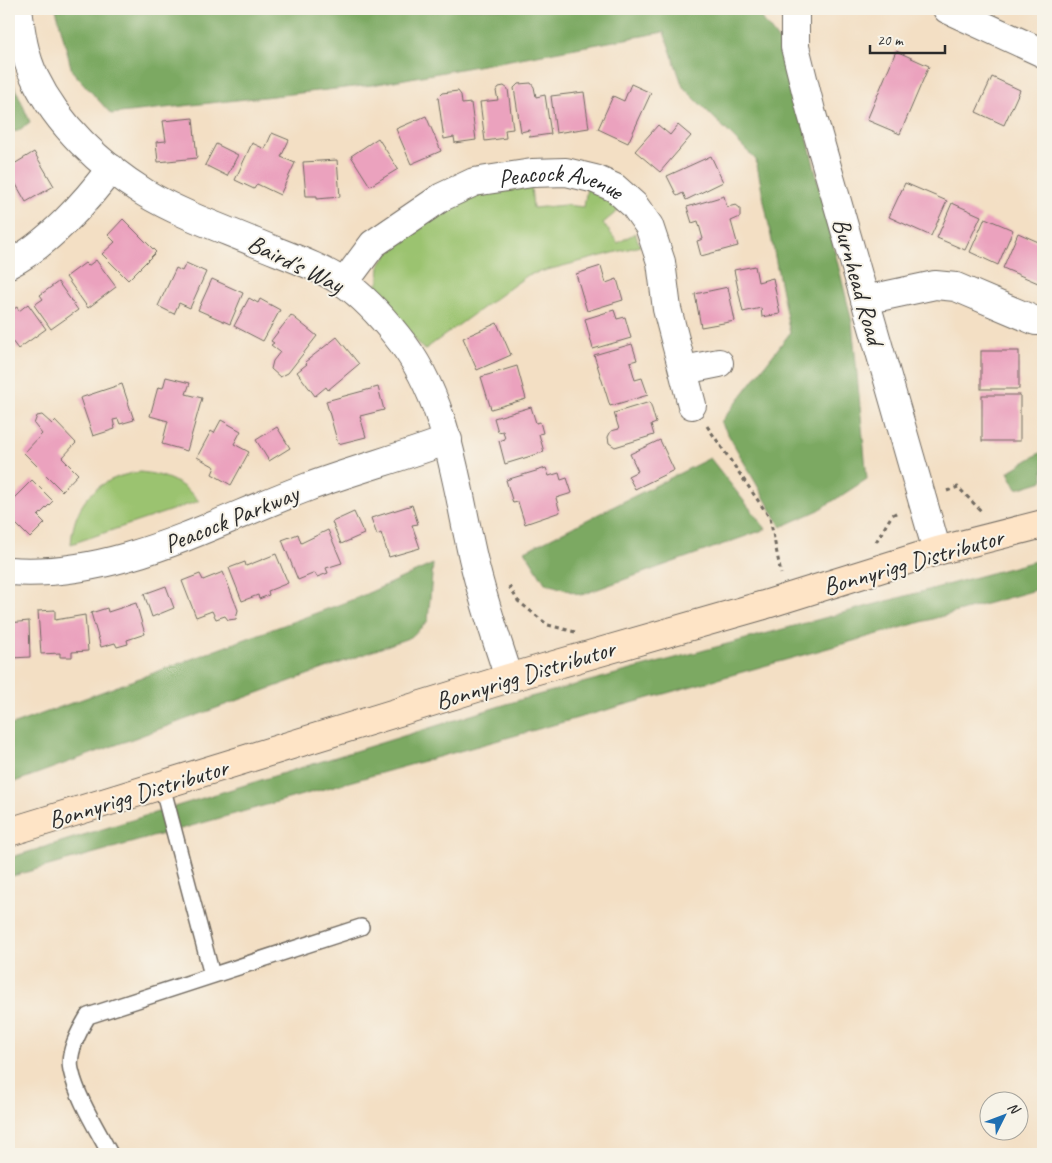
<svg xmlns="http://www.w3.org/2000/svg" width="1052" height="1163" font-family="Caveat,sans-serif">
<rect width="100%" height="100%" fill="#f7f3e8"/>
<filter id="ink" filterUnits="userSpaceOnUse"><feTurbulence type="fractalNoise" baseFrequency=".02" numOctaves="2"/><feDisplacementMap in="SourceGraphic" scale="10" xChannelSelector="R" yChannelSelector="G"/><feConvolveMatrix kernelMatrix="1 2 1 2 8 2 1 2 1" color-interpolation-filters="sRGB"/></filter>
<filter id="wash" filterUnits="userSpaceOnUse"><feTurbulence type="fractalNoise" baseFrequency=".0096" numOctaves="4" result="noise"/><feDisplacementMap in="SourceGraphic" scale="20" xChannelSelector="R" yChannelSelector="G"/><feGaussianBlur stdDeviation="1.12" result="paint"/><feColorMatrix in="noise" values="0 0 0 0 0 0 0 0 0 0 0 0 0 0 0 0 0 1.4 0 .05"/><feComposite in="paint" operator="in"/></filter>
<g filter="url(#wash)">
<rect width="100%" height="100%" fill="#f3dfc4"/>
<g fill="#9bc36f" stroke="#63774d">
<path d="M531,187L533,208L565,205L584,207L587,187L608,199L619,210L603,223L618,243L635,233L640,246L528,275L424,350L372,288L379,282L380,265L391,250L438,211L477,195Z"/>
<path d="M139,472C164,474 182,482 199,501L71,544C74,502 97,478 139,472Z"/>
</g>
<g fill="#7ca962" stroke="#546a46">
<path d="M56,9H754L786,50L852,322L867,479L819,510L781,527L721,422L790,333L756,160L683,87L664,32L372,85L111,114L72,71Z"/>
<path d="M9,73L30,122L18,131L9,132Z"/>
<path d="M1043,451V481L1017,489L1008,472Z"/>
<path d="M710,458L766,529L581,595L545,583L525,551Z"/>
<path d="M1043,559V588L9,877V858L523,699Z"/>
<path d="M433,564L428,621L411,637L9,784V726L357,598Z"/>
</g>
<g id="blocks">
<g fill="#eba2be">
<path d="M896,51L929,66L900,134L867,120Z"/>
<path d="M992,77L1020,90L1004,125L976,112Z"/>
<path d="M531,83L534,87L536,97L545,95L551,134L530,137L529,130L521,132L514,88L518,84Z"/>
<path d="M631,84L651,93L628,143L598,129L613,96L624,101Z"/>
<path d="M504,86L508,89L513,129L505,130L506,138L485,141L480,102L498,100L496,91L499,87Z"/>
<path d="M458,91L461,95L462,104L471,103L476,140L455,143L454,137L444,139L438,97L442,93Z"/>
<path d="M584,92L589,128L556,133L551,96Z"/>
<path d="M426,116L441,151L411,164L396,129Z"/>
<path d="M193,118L197,158L158,162L156,142L166,141L163,121Z"/>
<path d="M658,125L670,135L678,125L691,136L660,172L635,151Z"/>
<path d="M272,133L289,140L281,157L295,163L280,195L257,184L254,189L235,180L252,143L265,149Z"/>
<path d="M378,138L398,169L370,186L351,156Z"/>
<path d="M216,144L238,155L227,176L205,165Z"/>
<path d="M34,152L54,186L26,202L9,172V167Z"/>
<path d="M711,156L723,182L686,200L683,193L677,196L667,176Z"/>
<path d="M337,160L340,197L317,199V196H306L303,162Z"/>
<path d="M905,183L947,201L931,236L889,217Z"/>
<path d="M724,196L727,207L736,205L740,208V217L731,221L738,246L701,256L697,241L703,239L698,221L692,223L687,207Z"/>
<path d="M952,203L981,216L965,250L937,238Z"/>
<path d="M985,218L1013,230L998,265L970,252Z"/>
<path d="M123,219L156,252L128,280L102,254L115,242L108,235Z"/>
<path d="M1018,233L1043,244V271L1038,283L1003,268Z"/>
<path d="M96,260L116,287L88,308L66,277L85,263L88,266Z"/>
<path d="M186,263L206,272L190,308L179,303L174,314L158,306L176,268L182,271Z"/>
<path d="M601,266L606,283L617,279L623,300L587,311L576,274Z"/>
<path d="M755,266L758,282L773,278L780,314L762,317L761,308L743,312L734,270Z"/>
<path d="M212,279L243,293L230,324L198,310Z"/>
<path d="M58,282L78,310L51,329L34,305L43,299L40,295Z"/>
<path d="M728,287L735,321L701,327L695,294Z"/>
<path d="M249,298L258,303L260,299L280,310L263,341L234,326Z"/>
<path d="M28,304L46,329L18,349L9,337V312L17,307L19,311Z"/>
<path d="M614,310L617,319L625,317L631,338L593,349L585,319Z"/>
<path d="M291,315L317,336L288,373L280,377L271,369L273,361L280,352L271,345L274,343L271,341Z"/>
<path d="M497,323L511,355L477,370L463,338Z"/>
<path d="M337,337L359,364L328,390L326,387L315,396L297,372L307,364L305,362Z"/>
<path d="M632,344L637,360L630,362L635,380L642,378L648,395L610,406L594,355Z"/>
<rect x="981" y="351" width="38" height="38"/>
<path d="M517,366L526,399L491,409L481,377Z"/>
<path d="M166,377L190,383L186,394L202,398L187,451L162,444L168,421L150,416L158,387L163,388Z"/>
<path d="M122,384L134,420L120,424L118,419L113,420L115,429L93,436L80,398Z"/>
<path d="M378,387L384,410L360,416L366,437L338,444L326,401Z"/>
<rect x="982" y="395" width="38" height="46"/>
<path d="M650,402L656,423L651,425L654,435L615,447L609,443L608,437L611,431L619,429L614,413Z"/>
<path d="M531,407L536,423L540,422L543,433L539,434L544,452L505,464L499,441L505,439L503,431L498,432L494,418Z"/>
<path d="M42,415L52,424L55,421L76,443L62,458L78,474L62,491L24,453L42,434L34,424L37,416Z"/>
<path d="M221,420L241,431L234,444L249,452L231,485L212,474L215,467L197,457L211,431L214,433Z"/>
<path d="M277,427L290,448L269,461L256,440Z"/>
<path d="M660,440L674,470L635,489L628,476L638,471L630,454Z"/>
<path d="M546,468L549,476L559,473L561,480L567,478L572,493L556,498L560,512L525,524L518,502L513,503L506,480Z"/>
<path d="M32,480L53,501L38,516L45,523L30,538L9,517V503Z"/>
<path d="M412,505L418,524L412,525L420,548L389,557L381,533L377,535L371,518Z"/>
<path d="M354,512L364,534L341,544L332,522Z"/>
<path d="M328,530L342,563L326,568L328,573L317,577L315,573L298,580L282,540L298,534L301,543Z"/>
<path d="M276,554L288,583L268,591L269,595L259,599L258,595L242,601L229,568L245,562L246,566Z"/>
<path d="M223,572L238,610L236,619L228,620L225,616L216,619L212,611L196,617L182,581L200,574L203,580Z"/>
<path d="M166,586L174,608L152,617L144,594Z"/>
<path d="M136,603L145,634L127,640L128,644L117,647L115,643L101,647L91,613L107,608L108,612Z"/>
<path d="M55,610V620L85,615L88,651L72,652V657H60V653L41,654L38,611Z"/>
<path d="M29,621L30,657L12,658V661H9V623Z"/>
</g>
</g>
</g>
<g filter="url(#ink)">
<use href="#blocks" fill-opacity="0" stroke="#716a61" stroke-width="1"/>
<g fill="none" stroke-linecap="round" stroke-linejoin="round">
<g stroke="#716a61" stroke-width="18">
<g id="service">
<path d="M162,786L212,975"/>
<path d="M110,1154C97,1129 77,1098 71,1070C67,1053 79,1031 88,1016L361,927"/>
</g>
</g>
<g stroke="#716a61" stroke-width="30">
<g id="minor">
<path d="M18,9C21,32 24,56 35,78C57,124 101,166 145,193C178,213 218,227 254,242C284,255 317,265 344,283C364,297 382,317 397,336C449,399 456,487 474,562C483,601 497,640 509,678"/>
<path d="M795,9V47L811,111L937,551"/>
<path d="M947,9L1043,53"/>
<path d="M9,264C47,245 86,202 111,168"/>
<path id="s1" d="M344,283L373,244L442,197L474,182L532,173L566,172L595,179L615,188L634,205L649,226L661,262L667,309L692,405"/>
<path d="M865,300L935,285L956,287L1036,321H1043"/>
<path d="M684,370L719,363"/>
<path d="M9,571C116,579 211,523 308,487C354,470 402,457 448,440"/>
</g>
</g>
<g stroke="#716a61" stroke-width="30">
<path id="secondary" d="M9,832L509,678L764,605L937,551L1043,524"/>
</g>
<g stroke="#716a61" stroke-width="3" stroke-dasharray="4 4" stroke-linecap="butt">
<path d="M707,426L770,518L781,574"/>
<path d="M947,491L958,487L982,512"/>
<path d="M876,542L892,515L898,512"/>
<path d="M509,586L518,601L548,625L575,632"/>
</g>
<use href="#service" stroke="#fff" stroke-width="15"/>
<use href="#minor" stroke="#fff" stroke-width="28"/>
<use href="#secondary" stroke="#fee4c6" stroke-width="28"/>
</g>
</g>
<g text-anchor="middle" stroke-width="4" stroke-linejoin="round" paint-order="stroke">
<g font-size="25" fill="#2b2b2b" stroke="#f7f3e8">
<text dy="9" stroke="none"><textPath href="#s1" startOffset="256">Peacock Avenue</textPath></text>
<text transform="translate(296 263) rotate(26)" y="9">Baird's Way</text>
<text transform="translate(859 281) rotate(74)" y="9">Burnhead Road</text>
<text transform="translate(231 518) rotate(-22)" y="9">Peacock Parkway</text>
<text transform="translate(913 561) rotate(-16)" y="9">Bonnyrigg Distributor</text>
<text transform="translate(525 674) rotate(-17)" y="9">Bonnyrigg Distributor</text>
<text transform="translate(138 793) rotate(-17)" y="9">Bonnyrigg Distributor</text>
</g>
</g>
<rect width="1052" height="1163" fill="none" stroke="#f7f3e8" stroke-width="30"/>
<g transform="translate(1004 1116) rotate(48)"><circle r="24" fill="#f7f3e8" stroke="#a5a39c"/>
<path d="M0-4L9 19L0 12L-9 19Z" fill="#1f6fb2"/>
<text y="-8" font-size="14" font-weight="bold" text-anchor="middle" fill="#2b2b2b">N</text>
</g>
<path d="M870 45v8h75v-8" fill="none" stroke="#2b2b2b" stroke-width="2.5"/>
<text x="877" y="45" font-size="15" fill="#2b2b2b" stroke="#f7f3e8" stroke-width="4" paint-order="stroke">20 m</text>
</svg>
